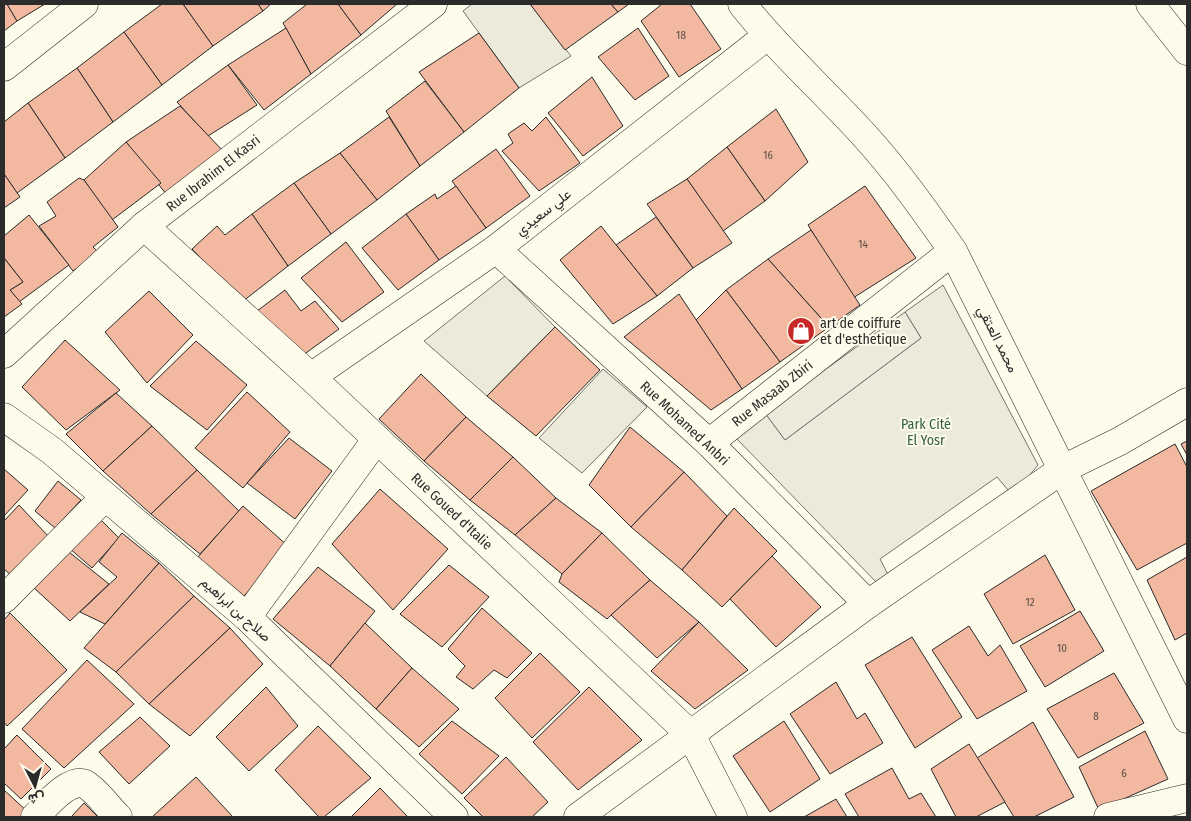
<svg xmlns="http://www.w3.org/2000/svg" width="1191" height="821" font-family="'Fira Sans Condensed',Vazirmatn,sans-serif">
<rect width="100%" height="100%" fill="#fdfbea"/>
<g fill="#ecebdb" stroke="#74746e">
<path d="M472,4H530L571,56L519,88L463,11Z"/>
<path d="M505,276L555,327L487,396L424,341Z"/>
<path d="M943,285L1038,465L1013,496L997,477L880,559L892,582L880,586L736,438L765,413L785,440L921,338L905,312Z"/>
<path d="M603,369L647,407L582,473L539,438Z"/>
</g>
<path fill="#eceadb" stroke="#74746e" d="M905,312L921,338L785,440L765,413Z"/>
<g fill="#f2b8a0" stroke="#2b2b2b">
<path d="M4,4H7L17,21L4,31Z"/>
<path d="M7,4H45L17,21Z"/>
<path d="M162,4H183L213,46L162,85L124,32Z"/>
<path d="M183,4H258L263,11L213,46Z"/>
<path d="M258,4H271L263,11Z"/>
<path d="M307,4H338L361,35L311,74L283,23Z"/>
<path d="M338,4H397L361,35Z"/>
<path d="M530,4H611L618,12L565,50Z"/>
<path d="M611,4H629L618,12Z"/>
<path d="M662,4H690L721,49L679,77L641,21Z"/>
<path d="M286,28L311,74L264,110L228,65Z"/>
<path d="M638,28L669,76L635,100L598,57Z"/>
<path d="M124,32L162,85L113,122L77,68Z"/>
<path d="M479,33L519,88L464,132L419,72Z"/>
<path d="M228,65L257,105L208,136L177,102Z"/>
<path d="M77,68L113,122L65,158L28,103Z"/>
<path d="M592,77L623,126L583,156L548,113Z"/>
<path d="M425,81L464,132L420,166L386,111Z"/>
<path d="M28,103L65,158L17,193L4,174V122Z"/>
<path d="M180,106L225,153L166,194L126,142Z"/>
<path d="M776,109L808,162L765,201L727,147Z"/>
<path d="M389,117L420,166L377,200L340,153Z"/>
<path d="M546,117L580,163L539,191L502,151L513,143L508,134L524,123L532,131Z"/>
<path d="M126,142L161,183L112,220L84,180Z"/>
<path d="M727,147L765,201L723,231L687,179Z"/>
<path d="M496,149L530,196L486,228L452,181Z"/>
<path d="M340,153L377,200L331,234L294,183Z"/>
<path d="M4,174L20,197L4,208Z"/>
<path d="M79,178L84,180L118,227L93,247L99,253L73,271L39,226L56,216L47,202Z"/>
<path d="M687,179L732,243L693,268L647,204Z"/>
<path d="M294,183L331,234L288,266L252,214Z"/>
<path d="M456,186L486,228L439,260L406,214L435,194L437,199Z"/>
<path d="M865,186L916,258L853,298L808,225Z"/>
<path d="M252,214L288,266L242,302L192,249L217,226L225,235Z"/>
<path d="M406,214L439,260L398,290L362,248Z"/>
<path d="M29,215L69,265L19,302L10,290L23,282L4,258V236Z"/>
<path d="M656,217L693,268L657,296L616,245Z"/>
<path d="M601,226L657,296L613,324L560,260Z"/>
<path d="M811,230L860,305L829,327L768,259Z"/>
<path d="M346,242L384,292L342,322L301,278Z"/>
<path d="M4,258L23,282L10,290L22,304L4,317Z"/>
<path d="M768,259L829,327L780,362L726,290Z"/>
<path d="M285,290L301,311L315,301L339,329L299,358L257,311Z"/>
<path d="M726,290L780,362L742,389L696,320Z"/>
<path d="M149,291L193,335L147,383L105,332Z"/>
<path d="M679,294L742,389L711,410L624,337Z"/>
<path d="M555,327L600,370L536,436L487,396Z"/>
<path d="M65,340L120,390L66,430L22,387Z"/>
<path d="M196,341L247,385L207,430L150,386Z"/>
<path d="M421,374L466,417L424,461L379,419Z"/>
<path d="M247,392L290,432L243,488L195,448Z"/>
<path d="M116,393L152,426L103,471L66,434Z"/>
<path d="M466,417L513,457L470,500L424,461Z"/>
<path d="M152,426L197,470L151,514L103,471Z"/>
<path d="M630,427L684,472L631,527L589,485Z"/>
<path d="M289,438L332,471L295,519L247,483Z"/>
<path d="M1187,441V455L1181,444Z"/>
<path d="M1175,444L1187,467V543L1137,570L1091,491Z"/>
<path d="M513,457L556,498L515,535L470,500Z"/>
<path d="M4,469L28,490L4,516Z"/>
<path d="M197,470L239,511L200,554L151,514Z"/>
<path d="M684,472L727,516L682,570L631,527Z"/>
<path d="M58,481L81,500L55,528L35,511Z"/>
<path d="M380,489L448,549L393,610L332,544Z"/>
<path d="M556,498L602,533L562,574L515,535Z"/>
<path d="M19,505L49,537L13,577L4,569V521Z"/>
<path d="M243,506L289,547L244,596L197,558Z"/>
<path d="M734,508L777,551L722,607L682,570Z"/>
<path d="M97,516L119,538L92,568L68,547Z"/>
<path d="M122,533L159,563L105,624L80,612L117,577L99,562Z"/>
<path d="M602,533L650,580L607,619L559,582L562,574Z"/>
<path d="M69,552L109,584L70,621L34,588Z"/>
<path d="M1045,555L1075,610L1013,644L984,594Z"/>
<path d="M772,556L821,607L776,647L730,599Z"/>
<path d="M1187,557V633L1175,640L1147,580Z"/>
<path d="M159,563L194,596L116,672L84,648Z"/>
<path d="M449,565L489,597L442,647L400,614Z"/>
<path d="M318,567L375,611L330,666L273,619Z"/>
<path d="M650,580L699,622L657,658L611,615Z"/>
<path d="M194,596L230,628L149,704L116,672Z"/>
<path d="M482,608L532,653L507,678L494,670L473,689L456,677L465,666L448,649Z"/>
<path d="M1080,611L1104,651L1045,687L1020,646Z"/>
<path d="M10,613L67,670L7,726L4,722V620Z"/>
<path d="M699,622L748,670L695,709L651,671Z"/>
<path d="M365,623L412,668L376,709L330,666Z"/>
<path d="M969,626L988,656L1000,645L1027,691L977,719L932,650Z"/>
<path d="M230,628L263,664L190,736L149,704Z"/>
<path d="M912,637L962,717L915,748L865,665Z"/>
<path d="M540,653L580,692L532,738L495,698Z"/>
<path d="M87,660L134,704L64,768L22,729Z"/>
<path d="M412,668L459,709L419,747L376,709Z"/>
<path d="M1114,673L1144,723L1078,758L1047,709Z"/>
<path d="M836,682L857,719L865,713L883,743L830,774L790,714Z"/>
<path d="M266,687L298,726L249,771L216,737Z"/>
<path d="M589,687L642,740L578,790L533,742Z"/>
<path d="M140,717L170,746L129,784L99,752Z"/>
<path d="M452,721L499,756L462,794L419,754Z"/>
<path d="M784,721L820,779L770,812L733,756Z"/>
<path d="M1033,722L1074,797L1034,817H1014L977,758Z"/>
<path d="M318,726L371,778L324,817H319L275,770Z"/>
<path d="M1145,731L1168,779L1099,810L1079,767Z"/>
<path d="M17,735L51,769L21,799L4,783V749Z"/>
<path d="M969,744L1005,802L976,817H956L931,769Z"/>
<path d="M506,757L548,802L532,817H483L464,798Z"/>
<path d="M892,768L909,799L921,793L936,817H859L845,794Z"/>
<path d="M196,777L233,817H152Z"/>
<path d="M380,788L408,817H351Z"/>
<path d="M4,790L29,813L24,817H4Z"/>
<path d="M836,799L847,817H804Z"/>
<path d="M84,803L98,817H71Z"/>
</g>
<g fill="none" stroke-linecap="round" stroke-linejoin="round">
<g stroke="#2b2b2b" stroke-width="29">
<g id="street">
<path d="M742,4C779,51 824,91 864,135C897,171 925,211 953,251L1187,719"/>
<path d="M1150,4L1187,51"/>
<path d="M4,67L84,4"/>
<path d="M144,226L311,377L691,735L733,817"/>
<path d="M496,249L709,443L868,604"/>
<path d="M4,354L144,226L433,4"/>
<path d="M311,377L496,249L767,36"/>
<path d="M4,417L52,451L247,617L454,817"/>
<path d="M709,443L953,251"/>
<path d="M4,599L105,497"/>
<path d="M247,617L376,440"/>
<path d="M35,817C45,807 72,773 88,786C99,794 108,807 118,817"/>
<path d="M578,817L868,604L1063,469L1120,441L1187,402"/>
<path d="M1108,817L1187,798"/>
</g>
</g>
<use href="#street" stroke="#fdfbea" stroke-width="28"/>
</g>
<defs>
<g id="shop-disc" transform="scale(1.4375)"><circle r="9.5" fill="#c62828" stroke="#fdfbea"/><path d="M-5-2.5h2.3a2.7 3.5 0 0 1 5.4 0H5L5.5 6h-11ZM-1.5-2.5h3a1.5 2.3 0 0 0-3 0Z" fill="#fff"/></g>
</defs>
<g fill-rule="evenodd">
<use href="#shop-disc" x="801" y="331"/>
</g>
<g text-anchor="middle" stroke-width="4" stroke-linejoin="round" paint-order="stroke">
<g font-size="11" fill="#5d4e48">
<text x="681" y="39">18</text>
<text x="768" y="159">16</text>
<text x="863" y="248">14</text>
<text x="1030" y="606">12</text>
<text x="1062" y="652">10</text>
<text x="1096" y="720">8</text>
<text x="1124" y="777">6</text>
</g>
<g font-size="14" fill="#2b2b2b" stroke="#fdfbea">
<text transform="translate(213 173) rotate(-38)" y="5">Rue Ibrahim El Kasri</text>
<text transform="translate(543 212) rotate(-38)" y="5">علي سعيدي</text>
<text transform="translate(998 339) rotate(63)" y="5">محمد العتقي</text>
<text transform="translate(772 393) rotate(-38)" y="5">Rue Masaab Zbiri</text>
<text transform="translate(685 423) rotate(43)" y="5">Rue Mohamed Anbri</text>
<text transform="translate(452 511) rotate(43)" y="5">Rue Goued d'Italie</text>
<text transform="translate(236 609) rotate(42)" y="5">صلاح بن ابراهيم</text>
</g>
<g font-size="14" fill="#2b2b2b" stroke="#fdfbea" text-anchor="start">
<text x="820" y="328">art de coiffure<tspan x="820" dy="16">et d'esthetique</tspan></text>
</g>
<g font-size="14" fill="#34623c" stroke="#fdfbea">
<text x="926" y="429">Park Cité<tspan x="926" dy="16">El Yosr</tspan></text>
</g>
</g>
<rect width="1191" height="821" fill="none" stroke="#2b2b2b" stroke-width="10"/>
<g transform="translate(35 786) rotate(174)" stroke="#fdfbea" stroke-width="4" paint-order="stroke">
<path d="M0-4L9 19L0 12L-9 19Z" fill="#2b2b2b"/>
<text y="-8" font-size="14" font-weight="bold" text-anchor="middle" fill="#2b2b2b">ش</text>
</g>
</svg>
